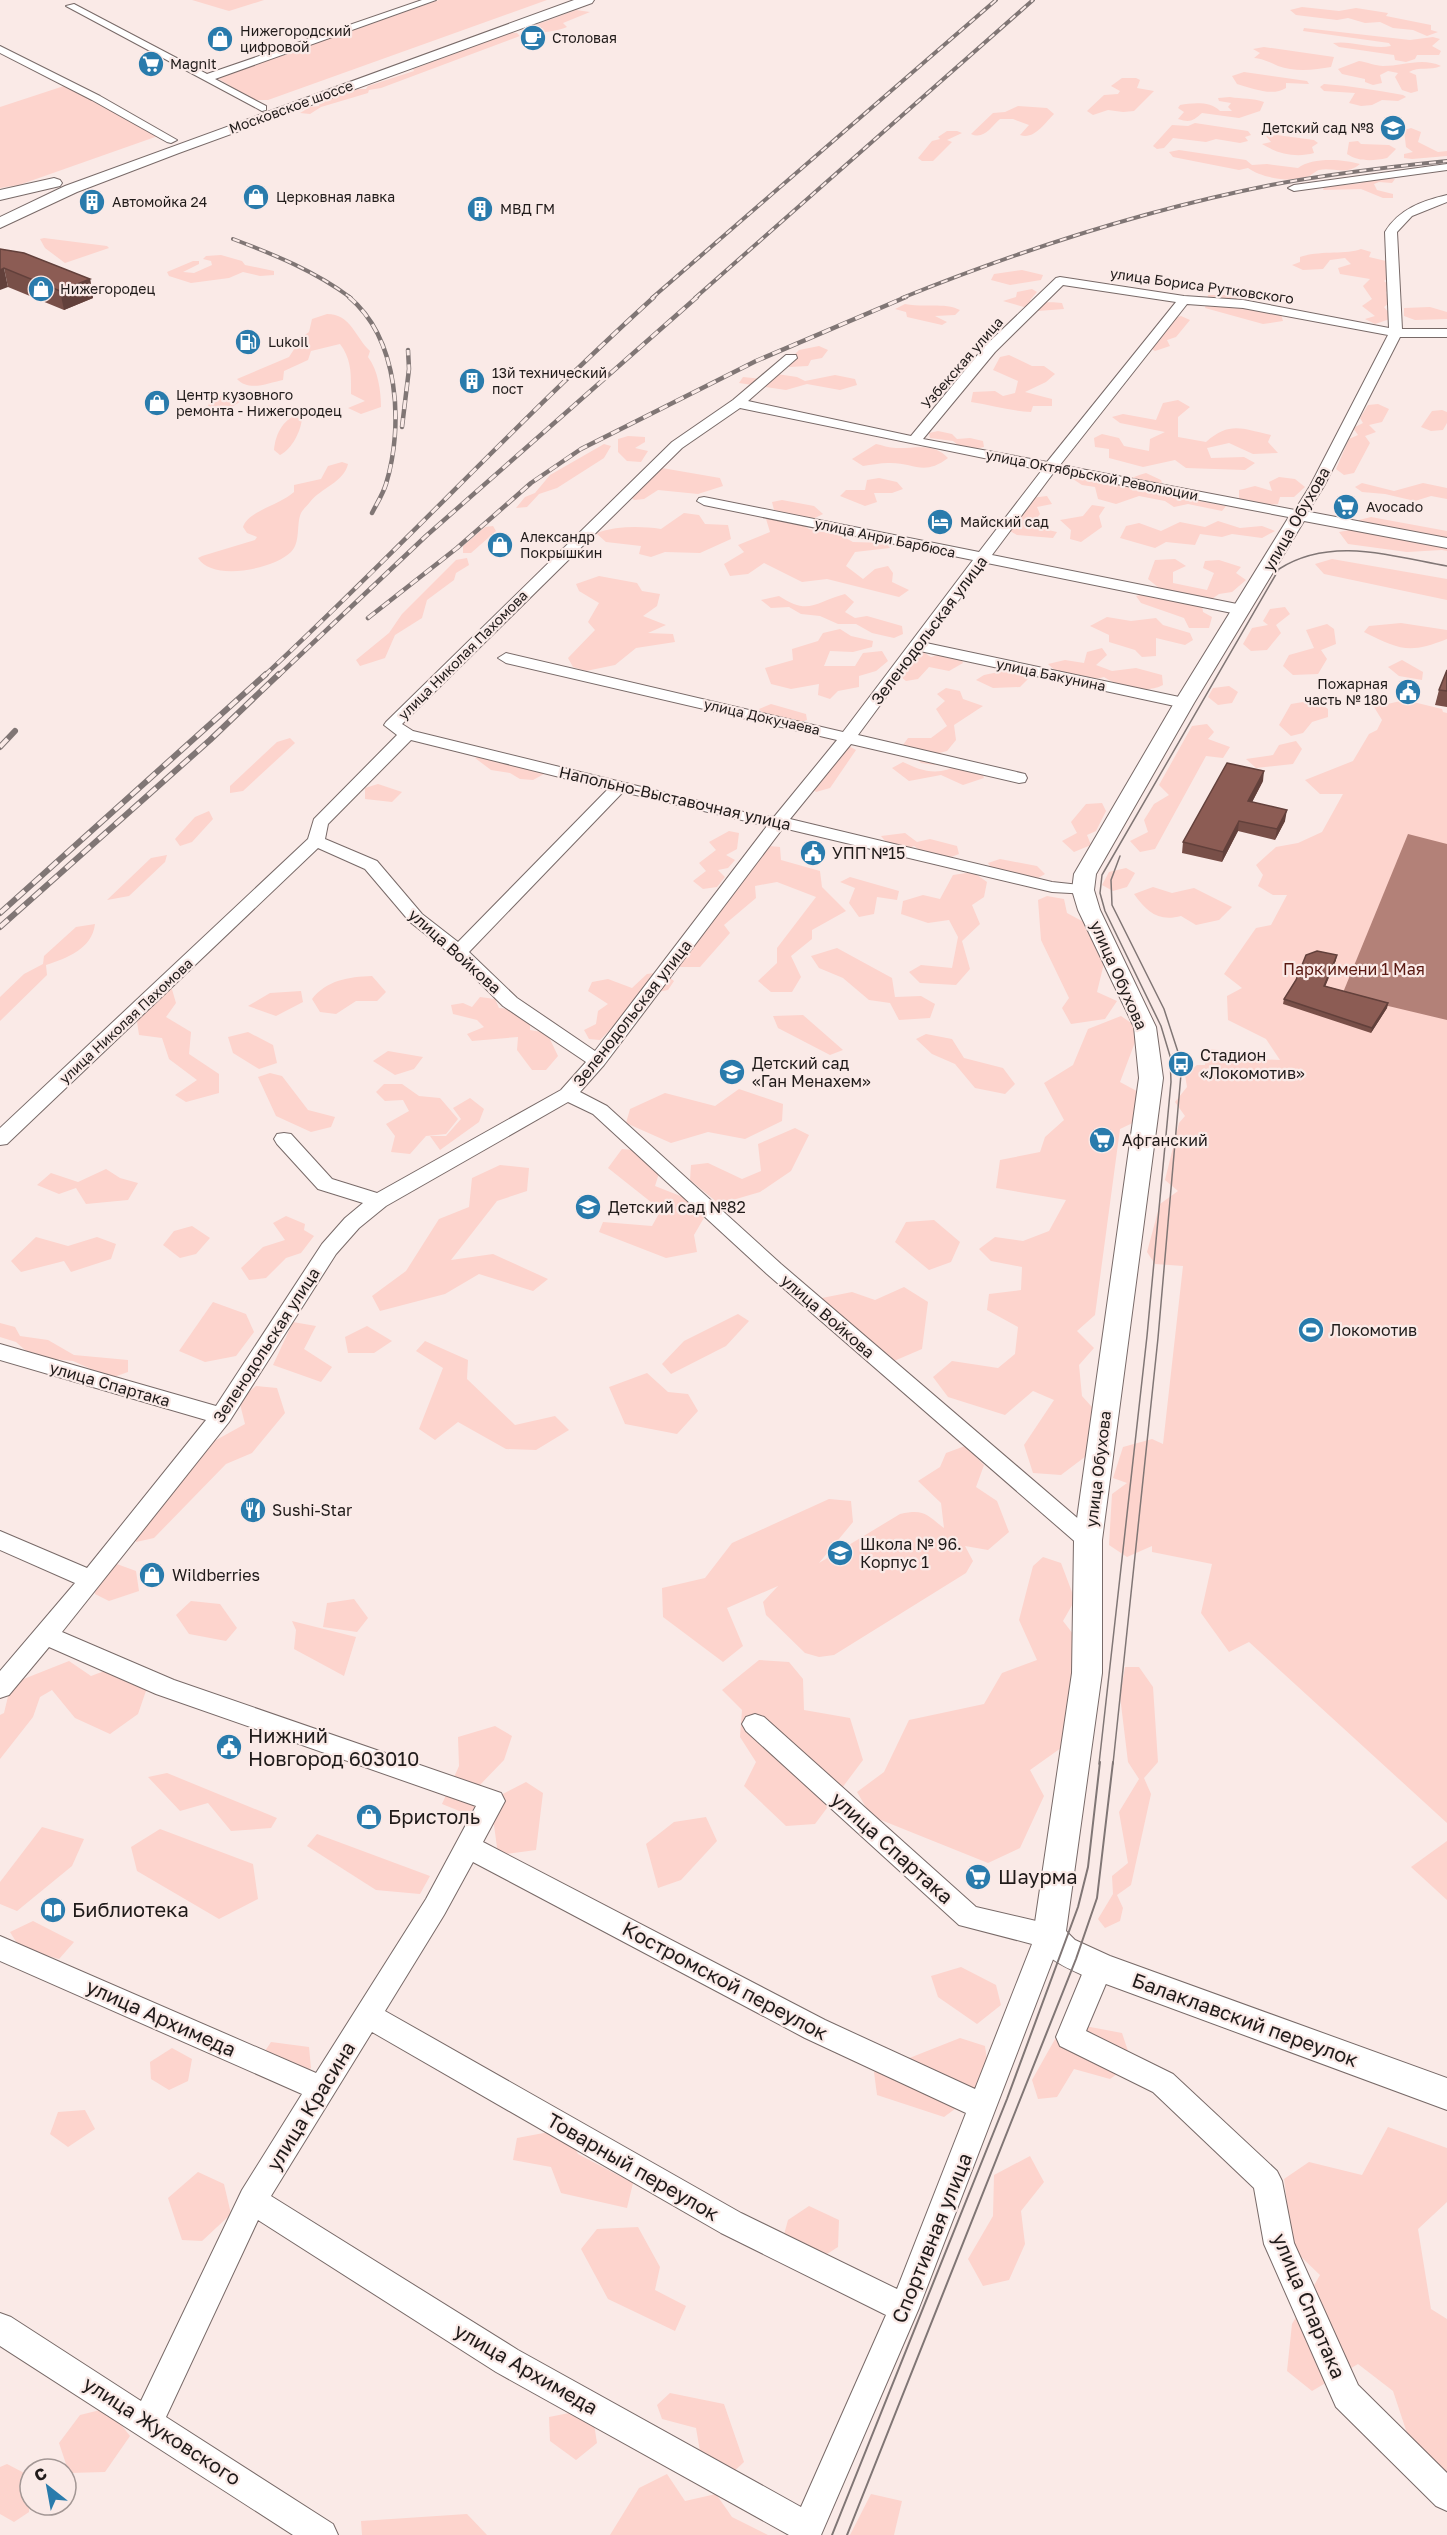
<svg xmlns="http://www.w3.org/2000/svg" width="1447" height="2535" font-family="'Golos Text',sans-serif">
<rect width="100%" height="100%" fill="#faeae7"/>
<g fill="#fdd4cd">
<path d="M192,0H264L229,11Z"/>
<path d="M439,0H547L268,100H254L217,78Z"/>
<path d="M1302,7L1339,11L1356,8L1388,13L1386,16L1431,25V30L1438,32L1427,36L1413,30L1393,28L1380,22L1365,23L1348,18L1337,20L1296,15L1290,10Z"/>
<path d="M576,10L590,12L563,23L567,27C559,31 534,34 525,33L522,30Z"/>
<path d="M1304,28L1410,40L1433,37L1440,39L1432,46L1441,51L1439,55H1417L1415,59L1406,62L1395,60L1394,55L1339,47L1333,43C1352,40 1372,50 1391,46L1389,43L1303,31Z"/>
<path d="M510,33H517L520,36L381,88L369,90L368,93L321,107L310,114L300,113L310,107L319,106V103L358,89H366L368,86L414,71L413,69Z"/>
<path d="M1264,47L1334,57L1331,67C1315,70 1294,72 1278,66C1269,62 1264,59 1254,58L1260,53L1253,49Z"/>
<path d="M1359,61C1367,62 1376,66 1383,66C1403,66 1422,57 1441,66C1430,71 1419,66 1409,72L1416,75L1418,91L1411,93L1402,90L1395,77L1398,73L1388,71L1380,75L1382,83L1373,85L1365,82V79L1342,74L1338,69Z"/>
<path d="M1244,72L1307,81L1309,84L1286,83V88C1272,97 1252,88 1237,84L1232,76Z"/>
<path d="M1122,78H1136L1140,80L1137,88L1154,91L1134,111L1123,112L1108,110L1093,115L1087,111L1104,95L1118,94L1120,91L1111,86Z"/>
<path d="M1324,84C1351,86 1376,90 1403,95L1406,97L1398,101L1382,100L1372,105L1361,106L1349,103L1355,93L1324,91L1320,87Z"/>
<path d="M67,85L158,136L19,185L0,188V107Z"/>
<path d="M1230,97C1242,99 1253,98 1264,102L1260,111L1239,118L1202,113C1193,121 1190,123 1178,119L1184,112L1178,108L1180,105C1193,103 1210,101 1220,111H1232L1228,107L1231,103L1219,101L1218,98Z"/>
<path d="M1018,106L1047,108L1054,114C1044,124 1034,140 1020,135L1029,125L1013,119H1000C991,127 984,140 971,134L993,113L1005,112Z"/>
<path d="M1195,123L1248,131L1251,135L1245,137L1248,141L1240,143L1216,139L1206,142L1173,138L1164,148L1157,149L1153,146L1172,125L1188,126Z"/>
<path d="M1411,128L1421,132L1418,142L1438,152L1447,151V156L1412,159L1404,158V154L1413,152L1406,147L1404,130Z"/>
<path d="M947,131H957L962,133L947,140L952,142L933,161H922L918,158L932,141L940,139L938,137Z"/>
<path d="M1277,135L1314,140L1318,143L1312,147L1314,153C1296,158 1278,154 1262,144L1271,142L1266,136Z"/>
<path d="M1358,141L1361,144L1389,145L1396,149L1387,158C1373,161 1359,162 1347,154L1349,142Z"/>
<path d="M1179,150L1246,160L1252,165L1267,164L1298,168C1312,157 1343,159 1360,164C1346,176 1334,167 1319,170C1315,171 1311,176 1307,177C1291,183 1262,178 1248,168L1239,170L1173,157L1169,152Z"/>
<path d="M1382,176L1395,179L1392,183L1379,182L1374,184L1377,190L1393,194V198H1383L1361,189L1323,190L1324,187L1362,183L1358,179Z"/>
<path d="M44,238L107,246L109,248L65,263L45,248L40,239Z"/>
<path d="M1361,249L1371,252L1369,257L1386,261L1390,276L1384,281L1392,287L1386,292L1390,302L1384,307L1393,318L1375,324L1365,319L1375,316L1362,306L1372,299L1363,286L1370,279L1340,274L1338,268L1351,264L1345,258L1330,260L1323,269L1303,270L1292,265L1300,262V257C1320,250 1346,255 1361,249Z"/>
<path d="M221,255L242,261L245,265L274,271V275L260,276L243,272L229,278L191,283L169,276L167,272L193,261H199V264L183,272L194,273L212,265L211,261L203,259L206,256Z"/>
<path d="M1022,270L1043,275L1041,280L1010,285L991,280L994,274Z"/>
<path d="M1032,289L1037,292L1030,300C1042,304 1050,301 1062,303L1064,309L1038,311L1003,301L1016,297L1017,292Z"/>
<path d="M1208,295H1231L1281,314L1283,321L1263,324L1205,308Z"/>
<path d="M905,304C924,308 944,302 960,310L955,315L935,316L947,322L942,325L907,317L906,312L895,309Z"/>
<path d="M1430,307L1447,312V319L1415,320L1404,316V308Z"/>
<path d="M327,314C351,314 355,337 370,351L368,357C378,370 381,391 381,407L361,414L348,408L365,401L351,394C351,375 352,360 340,344L311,351L308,360L284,371L283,380C268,383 249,392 237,379L289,357L302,337L309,332L312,319Z"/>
<path d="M1181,316L1190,320L1176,337L1167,340L1170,346L1155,351L1147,346L1151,341L1162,337L1160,332L1173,318Z"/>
<path d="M819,346L828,350L822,358L811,360L808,366L789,367V360L799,350Z"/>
<path d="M1009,355L1032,366H1044L1055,374L1046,382L1025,392L1052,399V406H1033L1031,412C1010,411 991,405 971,402L973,392L995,391L1003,396L1015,393L1018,381L993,370L1000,357Z"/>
<path d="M777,374L797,377L805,381L835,375L855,379L857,385L840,390L807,384L786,390L739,383L743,377L762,379Z"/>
<path d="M242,395L246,398L230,408L216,410L208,406L212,397Z"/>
<path d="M1178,400L1190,407L1178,417V437L1206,442C1230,421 1242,429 1271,435L1268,442L1278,453L1253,454L1229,443L1207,448L1211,458L1244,457L1255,463L1245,470L1186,468L1175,460L1143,467L1109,458V449L1095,447L1094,438L1102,434L1119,438L1124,446L1149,451L1150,439L1165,432L1120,423L1112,417L1123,414L1156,420L1163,403Z"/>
<path d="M1378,404L1389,409L1382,422L1369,425L1376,432L1365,436L1370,443L1354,473L1344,475L1336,469L1349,439L1358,435L1353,428L1363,423L1360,418L1368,405Z"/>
<path d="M1442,410L1447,412V423L1443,430L1431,431L1421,427L1432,411Z"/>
<path d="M297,415L302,418C301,431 292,449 280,455L274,450C275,436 282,420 297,415Z"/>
<path d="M938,431L952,434L957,439L970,438L983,441L984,447L974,449L958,445L953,441L930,438L929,433Z"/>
<path d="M628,436L645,437V442L635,448L648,451L641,462L627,461L618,452V439Z"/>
<path d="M604,444L611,446L604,458L557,488L539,494L527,507L516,508L525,497L535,493L550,475Z"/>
<path d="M876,444C882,445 889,448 896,448C915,449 933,442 948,458C923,477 914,462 888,463C880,463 871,465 863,466L852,459Z"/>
<path d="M342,462L348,464C344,482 321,488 310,502C308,505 303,509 301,513C296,524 301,542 291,552C274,569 212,582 198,558L202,556L255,540L257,537L247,533L243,527C248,511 280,505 294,492V485L321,479L328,466Z"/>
<path d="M662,468L720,478L723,486L698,494L658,490L644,499L634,500L630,496L653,471Z"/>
<path d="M1146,473L1161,480L1164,490L1181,493L1188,499L1226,506L1222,511L1188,504L1174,507L1165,501L1139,496L1116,504L1098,499L1095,487L1082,485L1073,479L1087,476C1113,493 1120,480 1146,473Z"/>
<path d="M1279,477L1295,479L1305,487L1294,497H1280L1278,504L1258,506L1239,499V490L1255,486L1272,491L1269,482Z"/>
<path d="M879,478L897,482L903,489L892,493H874L877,502L865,506L840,496L846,490H865L867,480Z"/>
<path d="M1362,483L1394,491L1423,483L1447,488V499L1431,496L1415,501L1385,494L1362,492L1355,487Z"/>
<path d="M1047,496L1052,504L1037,507L1040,514L1031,526L1057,532L1053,538L1017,535L1008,530L1022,508L1031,505V498Z"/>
<path d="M782,500L814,506L823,514L813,519L774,510L772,502Z"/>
<path d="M1092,505L1105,507L1099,516L1102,527L1081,542L1070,539L1071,530L1060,520L1083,516Z"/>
<path d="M684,513L699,515L705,524L728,525L731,539L700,553L665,552L651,557L639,554L641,546L606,542L596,533C617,526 640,526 661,529Z"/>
<path d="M771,516L797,521L809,529L842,536L853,542L887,543L890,548L855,552L846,566L863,579L875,569L888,566L893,573L892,582L909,590L899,597L827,579L802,582L764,563L748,574L730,576L724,564L744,552L738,545L770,532L766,519Z"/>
<path d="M1371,517L1447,531V551L1442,550L1407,552L1348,544L1339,532L1360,528L1359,520Z"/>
<path d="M1218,521L1240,528L1262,526L1275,531L1262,538L1232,534L1222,537L1200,534L1195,545L1166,542L1155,548L1120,538L1126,526L1139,523L1161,531L1180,522L1205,527Z"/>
<path d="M493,526L496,531L471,553H463V546L485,527Z"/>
<path d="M467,558L469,565L456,573L454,580L427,600L422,618L395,635L385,658L360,666L356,660L389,633L402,614L456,560Z"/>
<path d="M1175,559L1186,566L1173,572V583L1207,590L1214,573L1203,568L1205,561L1219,560L1241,567L1236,573L1246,580L1232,592L1219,594L1209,601L1164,592L1148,579L1155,560Z"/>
<path d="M1332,559L1447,579V600L1324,574L1315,564Z"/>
<path d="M599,576L637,583L642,591L660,594L657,606L643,616L666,625L648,633L673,634L675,642L636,648L615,665L586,671L573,667L568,658L595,630L588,622L599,603L579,591L576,584Z"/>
<path d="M1148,593L1202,604L1203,612L1212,617L1209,628H1189L1184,618L1141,603L1136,596Z"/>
<path d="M845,594L854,602L845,612L855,618L867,616L902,626L903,634L894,638L872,633L856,624H838L820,616L801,614L789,607L771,608L761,600L779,596C809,616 815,602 845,594Z"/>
<path d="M1285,607L1290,614L1276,625L1281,633L1267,650L1251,651L1243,644L1252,628L1268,625L1263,621L1270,609Z"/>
<path d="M1107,617L1131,621L1156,618L1163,625L1190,633L1193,640L1185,645L1156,638V656L1142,657L1135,650L1109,642V635L1090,626Z"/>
<path d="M1401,623L1447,630V639C1409,654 1400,650 1364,632L1369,626Z"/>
<path d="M1327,624L1334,629L1336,644L1321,650L1327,659L1318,674L1293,675L1283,666L1289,655L1314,648L1306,630Z"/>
<path d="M840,629L851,636L873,641L872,647L853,652L830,651L824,666H855L863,653L882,651L888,661L876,671L859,676V687L838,691L830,699L818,695L819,684L791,689L771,684L765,668L793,660L792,649L818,641L823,633Z"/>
<path d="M1102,648L1107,655L1096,665L1112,671L1136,668L1162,675L1163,685C1146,694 1119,687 1104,677C1087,682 1060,678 1048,664L1065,660L1084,663L1087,652Z"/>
<path d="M923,652L931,657L944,653L960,656L963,663L949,671L929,667L918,679L906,681L900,676L914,654Z"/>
<path d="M1402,660L1423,672L1422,680L1399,676L1388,667Z"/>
<path d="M1008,670L1029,678L1020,687L993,688L976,680L984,675Z"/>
<path d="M1229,686L1238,692L1232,703L1218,705L1208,697L1213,688Z"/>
<path d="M946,688L960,691L963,699L983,706L954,725L956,740L947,751L935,754V765L921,763L903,745L908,738H931L947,726L936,709L945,701L937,694Z"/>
<path d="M1315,700L1328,709V717L1312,722L1303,733L1291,736L1279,725L1291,704Z"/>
<path d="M1405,700L1442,709L1443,712L1447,713V1823L1249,1642L1229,1652L1201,1613L1212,1564L1152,1552V1546L1127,1557L1109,1545L1112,1494L1127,1483L1113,1478L1123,1447L1152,1439L1163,1444L1183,1266L1155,1264L1147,1252L1160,1204L1178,1191L1165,1180L1179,1123L1185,1116L1175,1102L1187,1087L1185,1075L1197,1065H1205L1207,1049L1230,1051L1236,1058L1280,1060L1266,1039L1228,1020L1227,996L1242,988L1224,974L1256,928L1271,925L1287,895H1273L1258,886L1263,875L1256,865L1276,847L1298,843L1322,832L1343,794H1320L1305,780L1353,761L1369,734L1377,730L1382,720L1374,707Z"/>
<path d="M771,704L806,714L807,720C793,726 768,721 759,709Z"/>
<path d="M1207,724L1214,732L1208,739L1230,747L1223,758L1206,756L1155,849L1140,852L1130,841L1148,832L1144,820L1154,804L1169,795L1159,785L1192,726Z"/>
<path d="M290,738L295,743L243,791L230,793V786L277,742Z"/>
<path d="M1296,741L1302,749L1293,764L1256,768L1246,759L1273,755L1279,745Z"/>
<path d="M847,745L856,750L830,788L816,792L811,787Z"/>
<path d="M488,755L509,761L516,767L525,764L542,768L544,774L533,780L520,779L510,773L491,770L475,758Z"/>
<path d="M903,762C915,768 928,773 941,771C961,768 953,760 979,766L984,778L963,785L941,775L909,781L892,768Z"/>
<path d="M378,784L402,792L392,802L365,799V788Z"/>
<path d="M1102,803L1106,811L1096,831L1087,835L1091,845L1074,852L1062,841L1077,833L1071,822L1086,804Z"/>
<path d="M209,811L213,819L192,842L180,846L175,839L195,817Z"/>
<path d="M729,831L739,833L737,849L726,855L735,860L728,868L718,870L725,877L717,887L703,889L693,881L706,871L699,863L716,850L709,842Z"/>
<path d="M905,833L917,842L930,839L957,846L959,854C944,861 927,857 914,846C899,852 891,848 881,836Z"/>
<path d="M769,846L780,847L781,860L820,871L822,887L846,911L812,930V939L791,956L801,977L792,992H771L758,981L777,963V948L816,897L777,882L755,886L756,898L724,925L730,933L700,967H678L729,891L742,884L737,872Z"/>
<path d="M167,855L165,862L129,896L107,900L151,858Z"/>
<path d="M1000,859L1037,866L1045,874L1033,881L993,871L988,863Z"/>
<path d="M1126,868L1135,873L1127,887L1113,891L1102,885L1109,872Z"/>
<path d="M973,872L987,882L984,897L972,905L980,924L962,941L970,969L956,985L920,983L909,972L921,965L952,968L958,937L949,920L928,923L901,914L903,901L923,895L940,899L953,875Z"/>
<path d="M850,877L899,891L897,900L877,897L874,914L859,917L849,903L855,888L840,882Z"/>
<path d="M1153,887L1172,893L1194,888L1232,907L1219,920L1196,925L1181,916C1158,922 1147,912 1134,894Z"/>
<path d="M1047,896L1064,899L1067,913L1093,927L1106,955L1097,992L1117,1001L1105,1019L1071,1024L1062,1008L1069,998L1041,940L1038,900Z"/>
<path d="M95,924C92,949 67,958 46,965L47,975L0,1021V997L24,974L43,964L44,956L76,927Z"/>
<path d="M837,948L892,978L895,997L921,996L935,1004L930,1018L899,1020L890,1003L869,1000L843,978L819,968L811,956Z"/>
<path d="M662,972L674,981L668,990L647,994L629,1028L610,1030L600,1040L589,1039L584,1030L596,1024L598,1011L608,1004L588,991L592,982L608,979L632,988L647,974Z"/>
<path d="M372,976L386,992L377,1001H356L336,1014L320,1012L312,999C327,980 348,977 372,976Z"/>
<path d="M171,986L176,1003L166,1017L191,1032L189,1054L219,1074V1093L186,1102L175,1095L197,1080L169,1059L162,1038L139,1035L135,1008Z"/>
<path d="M301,991L303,1002L276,1016L248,1006L270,993Z"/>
<path d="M480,997L495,999L499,1008L514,1009L530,1021V1030L547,1033L558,1056L546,1070H532L517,1050L518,1037L472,1041L467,1034L484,1027L477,1020L453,1014L451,1005L463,1003L472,1007Z"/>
<path d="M803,1015L843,1050L830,1055L778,1028L773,1016Z"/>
<path d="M1121,1016L1140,1029L1120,1082L1144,1095L1141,1119L1120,1129L1095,1315L1077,1331L1094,1348L1079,1365L1082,1396L1101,1417L1094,1450L1061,1475L1033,1473L1024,1445L1054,1400L1033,1391L1005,1415L948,1397L933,1377L952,1361L998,1368L1015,1354L1018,1327L987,1310L989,1294L1021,1290L1022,1267L991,1261L979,1249L995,1237L1023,1241L1049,1231L1066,1200L996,1188L1000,1160L1040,1152L1045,1137L1064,1120L1044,1083L1073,1065L1088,1029Z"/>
<path d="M248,1032L273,1045L277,1063L259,1069L233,1053L228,1037Z"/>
<path d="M926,1034L952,1039L964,1058L1003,1068L1015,1084L1005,1094L975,1088L955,1064L932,1054L916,1039Z"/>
<path d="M388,1051L423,1057L414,1069L395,1075L373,1061Z"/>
<path d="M270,1073L282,1076L308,1110L335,1117L331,1127L311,1132L276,1116L258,1077Z"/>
<path d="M384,1084H402L419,1096L440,1098L458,1119L446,1134L426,1136L410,1154L391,1152L395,1136L386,1124L409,1111L403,1100L385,1101L376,1092Z"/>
<path d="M739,1089L783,1104L782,1121L745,1139L708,1132L671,1143L626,1123L630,1109L665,1093L715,1106Z"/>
<path d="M470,1098L484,1109L479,1122L440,1150L430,1136H446L461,1119L453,1108Z"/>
<path d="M795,1128L809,1135L791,1171L760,1192L719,1204L690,1180L691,1165L708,1163L742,1179L761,1171L758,1144Z"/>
<path d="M622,1149L644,1151L661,1167L655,1186L688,1199L705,1216L694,1235L697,1252L666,1258L599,1232L603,1222L652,1226L661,1210L608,1168Z"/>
<path d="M500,1165L529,1168L527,1191L497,1201L451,1260L493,1254L548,1279L533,1291L479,1274L445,1294L380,1311L372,1296L406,1271L439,1219L469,1207L472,1178Z"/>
<path d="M106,1169L120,1178L138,1183L128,1200L86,1204L76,1188L59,1194L37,1185L51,1173L78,1182Z"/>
<path d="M286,1216L305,1224L304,1230L314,1236L301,1253L286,1258L266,1278L249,1280L241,1268L263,1247L285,1240L273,1223Z"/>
<path d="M934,1220L960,1242L951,1262L929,1270L895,1242L906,1222Z"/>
<path d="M192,1226L210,1238L196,1254L180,1258L163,1245L174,1231Z"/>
<path d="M36,1237L68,1246L97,1237L116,1244L111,1259L71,1272L64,1261L21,1272L11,1261Z"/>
<path d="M904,1287L928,1302L922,1349L894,1361L877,1346L851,1344L822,1316V1298L852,1292L875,1300Z"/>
<path d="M213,1302L246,1314L254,1332L236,1356L205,1362L179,1351Z"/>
<path d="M738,1314L749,1321L726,1346L671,1374L662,1364L684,1341Z"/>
<path d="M293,1322L316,1326L304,1349L332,1367L321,1382L273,1365Z"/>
<path d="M0,1323L15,1327L20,1336L48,1340L74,1355L128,1360V1372L111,1378L73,1361L33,1357L16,1342L0,1337Z"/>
<path d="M367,1326L392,1341L374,1353H348L345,1337Z"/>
<path d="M425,1341L468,1360L467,1379L515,1425L555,1416L569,1430L536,1450L506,1449L458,1422L435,1440L419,1429L443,1368L416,1351Z"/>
<path d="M647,1373L668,1392L688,1394L698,1411L677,1434L625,1424L609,1387Z"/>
<path d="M256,1386L277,1388L285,1413L252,1453L226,1464L154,1538L136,1542L135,1530L209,1444L245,1424L239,1400Z"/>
<path d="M965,1446L984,1465L976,1487L997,1501L1009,1532L988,1550L965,1546L973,1561L966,1573L834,1655L819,1657L805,1653L766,1615L763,1602L778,1586L727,1608L743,1646L723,1662L663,1617L662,1588L705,1578L732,1543L829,1499L851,1501L853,1522L819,1563L900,1514C925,1509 925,1514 944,1528L941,1503L918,1481L940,1467L946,1453Z"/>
<path d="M1043,1557L1061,1563L1075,1600L1063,1621L1080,1643L1061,1748L1030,1770L1044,1796L1020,1848L988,1863L871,1816L857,1792L884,1772L909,1720L984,1704L1002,1673L1037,1660L1019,1620L1033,1566Z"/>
<path d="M114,1563L136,1571L139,1591L109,1601L95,1594L96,1576Z"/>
<path d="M354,1599L368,1618L357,1632L323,1627L327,1603Z"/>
<path d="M191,1601L220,1604L237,1628L226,1641L189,1634L176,1615Z"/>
<path d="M292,1621L356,1637L344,1676L294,1649L296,1630Z"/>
<path d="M759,1660L789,1662L803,1679L804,1710L850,1718L863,1760L815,1824L786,1826L744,1786L756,1762L740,1737L742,1710L722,1690Z"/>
<path d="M69,1661L91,1676L107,1670L148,1685L138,1714L110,1734L75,1718L52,1690L40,1697L33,1717L0,1759V1715L4,1713L11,1684Z"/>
<path d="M1125,1667H1139L1153,1687L1158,1762L1144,1778L1151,1794L1131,1885L1117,1895L1123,1908L1120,1921L1105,1928L1098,1919L1113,1894L1112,1876L1128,1863L1119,1812L1139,1779L1128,1762L1120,1696Z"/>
<path d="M495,1726L512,1736L504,1760L477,1788L495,1798L526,1782L543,1793L536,1850L498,1855L494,1825L442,1804L459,1766L458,1737Z"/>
<path d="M167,1773L277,1818L271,1828L231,1831L208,1803L180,1811L148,1777Z"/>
<path d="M706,1817L717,1841L681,1880L658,1888L646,1844L674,1822Z"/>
<path d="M42,1827L84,1839L72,1866L17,1911L0,1904V1882Z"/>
<path d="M160,1829L253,1864L258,1899L219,1919L137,1871L131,1847Z"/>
<path d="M317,1834L430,1876L420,1894L376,1890L307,1846Z"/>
<path d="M1447,1841V1900L1411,1867Z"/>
<path d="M33,1921L74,1942L59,1959L20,1948L10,1932Z"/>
<path d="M961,1967L996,1985L1001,2005L977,2024L938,1997L931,1976Z"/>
<path d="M1085,2026L1122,2033L1132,2063L1110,2079L1074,2069L1057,2097L1038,2099L1032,2080L1059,2032Z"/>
<path d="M960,2038L985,2046L990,2083L944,2117L877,2095L874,2072Z"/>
<path d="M271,2042L309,2047L311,2068L286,2081L255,2066Z"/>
<path d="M172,2048L192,2059L188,2081L169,2090L151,2079L150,2062Z"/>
<path d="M85,2110L95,2129L68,2147L50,2134L58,2112Z"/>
<path d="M1388,2127L1447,2148V2202L1418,2229L1431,2309L1447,2319V2480L1409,2439L1393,2391L1358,2364L1312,2391L1287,2371L1292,2324L1320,2275L1293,2249L1284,2179L1309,2162L1362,2175Z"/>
<path d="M565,2129L578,2154L633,2183L627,2208L561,2193L551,2167L513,2160L517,2138Z"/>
<path d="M1030,2156L1044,2182L1021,2211L1025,2244L1009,2280L983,2286L968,2259L993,2216L994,2175Z"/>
<path d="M198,2172L224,2184L231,2214L202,2241L182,2240L168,2198Z"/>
<path d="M809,2206L839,2220L838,2247L808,2266L780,2249L788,2220Z"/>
<path d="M638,2227L660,2267L655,2290L686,2306L675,2331L608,2299L581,2249L597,2229Z"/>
<path d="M670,2393L724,2404L744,2462L729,2476L702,2463L696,2428L662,2419L657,2405Z"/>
<path d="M108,2408L130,2436L105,2472L69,2473L59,2443L80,2415Z"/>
<path d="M569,2413L594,2424L597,2443L576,2460L550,2441L549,2417Z"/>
<path d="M7,2464L30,2476L29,2512L14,2522L0,2514V2467Z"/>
<path d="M667,2474L685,2501L716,2494L732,2517L768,2535H610L639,2488Z"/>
<path d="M871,2494L902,2501L894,2535H850Z"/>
<path d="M467,2514L487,2535H362L361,2521Z"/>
</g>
<path fill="#b38178" d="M1408,834L1447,844V1020L1342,995Z"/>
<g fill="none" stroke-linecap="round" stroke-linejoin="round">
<g stroke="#786a68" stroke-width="2">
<g id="minor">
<path d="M422,0H436L215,79L266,106V110L262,111L66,6L74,4L207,74Z"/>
<path d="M0,46L100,96L177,140L171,143L167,142L92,100L0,53Z"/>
<path d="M1447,164V170L1294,191L1288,188L1294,185Z"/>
<path d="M1447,195V202L1412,216L1397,232L1402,329H1447V337H1400L1324,486L1304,518L1299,519L1054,472L992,555L1242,605L1250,610L1247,613L1242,615L987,563L926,643L1184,698L1190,700L1192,703L1190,706L1184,708L920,651L858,735L1025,774L1027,778L1025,782L1019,783L851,744L790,819L1052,882L1089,886L1092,890L1089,894L1052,892L783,828L604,1065L580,1092L607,1106L781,1264L1096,1534L1100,1540L1096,1546L1088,1549L1080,1546L767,1274L593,1114L568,1102L386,1206L359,1228L336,1254L229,1422L62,1632L174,1680L501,1793L505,1801L483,1842L825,2020L975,2089L1032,1944L959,1925L746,1731L742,1724L746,1717L755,1714L764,1717L976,1907L1049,1924L1059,1928L1062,1936L919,2308L821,2535H789L496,2372L258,2220L166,2417L333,2524L338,2535H293L0,2346V2313L11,2317L141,2401L242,2190L302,2094L0,1961V1936L316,2073L426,1899L476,1806L156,1694L49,1647L9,1695L0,1698V1671L75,1583L0,1550V1531L87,1568L206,1420L0,1360V1344L216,1406L322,1244L345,1218L363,1203L318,1189L277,1144L274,1139L277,1134L284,1133L291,1134L332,1179L377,1193L561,1090L586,1062L503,1006L453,956L410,922L365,869L318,848L7,1144L0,1145V1128L308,839L314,819L397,735L384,725L386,722L672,442L733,400L786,355H796L797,358L748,401L911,436L985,346L1056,278L1060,277L1184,296L1243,300L1389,328L1385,232C1399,209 1422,201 1447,195ZM1063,285L1176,302L1047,462L923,439L995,352ZM1187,304L1243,308L1388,335L1310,486L1295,510L1060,465ZM740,408L1042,470L979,552L704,497L699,498L697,501L704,505L973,560L843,732L506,653L498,658L506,663L837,740L774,817L760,816L413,731L402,724L682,448ZM411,740L608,789L458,942L422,914L377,861L325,839L328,824ZM623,792L767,826L595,1051L517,998L469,952ZM473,1862L805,2038L966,2113L897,2289L741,2213L385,2011L444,1915ZM372,2032L721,2233L886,2315L801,2507L518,2350L271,2196Z"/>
<path d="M1099,1955L1109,1959L1113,1967L1086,2031L1173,2074L1277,2171L1282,2181L1294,2243L1358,2385L1447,2473V2511L1436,2506L1336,2407L1264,2244L1254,2188L1153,2092L1060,2046L1056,2037L1085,1967L1089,1959Z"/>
</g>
</g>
<g stroke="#786a68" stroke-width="2">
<path id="tertiary" d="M1299,510L1447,538V548L1304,521L1194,703L1096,874L1094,890L1100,910L1156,1027L1163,1078L1102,1540V1673L1066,1931L1075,1940L1110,1956L1447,2078V2110L1087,1977C1065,1967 1044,1959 1033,1936L1072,1673L1074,1540L1139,1078L1134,1027L1078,910L1072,890L1074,874L1174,703L1290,515L1293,511Z"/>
</g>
<g stroke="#786a68" stroke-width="2">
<g id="secondary">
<path d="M574,0H594L592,3L179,153L77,192L0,228V217L65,186Z"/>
<path d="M54,178L60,180L62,183L60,186L0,200V190Z"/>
</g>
</g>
<use href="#minor" fill="#fff" fill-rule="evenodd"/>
<use href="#tertiary" fill="#fff" fill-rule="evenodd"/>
<use href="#secondary" fill="#fff" fill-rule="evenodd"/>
<g stroke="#807675" stroke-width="1.5">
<path d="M1099,1764L1147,1336L1171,1082L1170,1056L1161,1026L1105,911L1100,893L1102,875L1279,569C1331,536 1391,556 1447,566"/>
<path d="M1113,1764L1158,1338L1181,1074L1178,1052L1164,1009L1112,905L1111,880L1120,856"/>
</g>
<g stroke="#807675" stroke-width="2">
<path d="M832,2535L1007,2099L1078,1907L1088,1867L1100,1762"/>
<path d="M847,2535L1076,1959L1097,1898L1113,1762"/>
</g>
<g stroke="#807675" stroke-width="4">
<g id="rail-far2">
<path d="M233,239C275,255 315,271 351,298"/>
<path d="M652,298L996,0"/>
<path d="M695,298L1033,0"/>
<path d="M902,298C1021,250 1145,210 1271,185C1329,174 1388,167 1447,161"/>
</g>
</g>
<g stroke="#807675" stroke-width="4.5">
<g id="rail-far1">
<path d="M349,297C399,339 404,425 386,484C383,494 377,503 372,513"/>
<path d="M402,427L409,369L408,350"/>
<path d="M368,618L457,548L531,483L581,449L756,361L906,297"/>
<path d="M264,676C397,552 520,419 654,297"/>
<path d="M278,676L426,536L697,297"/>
</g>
</g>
<g stroke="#807675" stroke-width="6">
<g id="rail">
<path d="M0,747L15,731"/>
<path d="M0,913L266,674"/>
<path d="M0,927L210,740L279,674"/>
</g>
</g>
<use href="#rail-far2" stroke="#faeae7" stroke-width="2" stroke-dasharray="7" stroke-linecap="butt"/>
<use href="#rail-far1" stroke="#faeae7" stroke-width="3" stroke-dasharray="9" stroke-linecap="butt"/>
<use href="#rail" stroke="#faeae7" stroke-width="4" stroke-dasharray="11" stroke-linecap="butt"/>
</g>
<g fill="#784f48">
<path d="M0,249L90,279L93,298L64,310L8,287Z"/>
<path d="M1447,670V707L1435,705L1439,690Z"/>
<path d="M1263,781L1252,802L1285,821L1275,840L1238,831L1222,862L1182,853L1183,842Z"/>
<path d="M1336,960L1325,986L1388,1003L1387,1008L1371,1033L1283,1004L1284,999L1296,980Z"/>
</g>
<g fill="#62403b">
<path d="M4,268L8,287L0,290V270Z"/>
<path d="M90,279L93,298L64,310L60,291Z"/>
<path d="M1264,771L1263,781L1247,812L1248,801Z"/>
<path d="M1287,810L1285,821L1275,840L1277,829Z"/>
<path d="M1239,821L1238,831L1222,862L1223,852Z"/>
<path d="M1337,955L1336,960L1323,992L1324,986Z"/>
<path d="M1388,1003L1387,1008L1371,1033L1372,1028Z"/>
</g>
<g fill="#8c5c54" stroke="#62403b" stroke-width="1.5">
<path d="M0,249L24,253L90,279L60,291L4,268L0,270Z"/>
<path d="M1447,670V691L1439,690Z"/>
<path d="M1227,763L1264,771L1248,801L1287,810L1277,829L1239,821L1223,852L1183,842Z"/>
<path d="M1317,951L1337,955L1324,986L1388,1003L1372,1028L1284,999L1296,980L1306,955Z"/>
</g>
<defs>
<g id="cafe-disc" transform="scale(1.35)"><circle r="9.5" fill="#297bac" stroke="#faeae7"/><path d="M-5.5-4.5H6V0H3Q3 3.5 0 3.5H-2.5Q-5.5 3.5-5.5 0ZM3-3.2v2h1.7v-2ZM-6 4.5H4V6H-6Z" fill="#fff"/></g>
<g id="shop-disc" transform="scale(1.35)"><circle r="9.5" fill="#297bac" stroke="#faeae7"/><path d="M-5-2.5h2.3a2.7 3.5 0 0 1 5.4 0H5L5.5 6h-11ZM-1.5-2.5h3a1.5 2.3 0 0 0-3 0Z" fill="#fff"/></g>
<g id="supermarket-disc" transform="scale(1.35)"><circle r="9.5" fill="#297bac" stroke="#faeae7"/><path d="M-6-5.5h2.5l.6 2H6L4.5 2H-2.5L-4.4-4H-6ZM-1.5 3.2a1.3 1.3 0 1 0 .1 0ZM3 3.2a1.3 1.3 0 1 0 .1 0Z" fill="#fff"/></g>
<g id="school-disc" transform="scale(1.35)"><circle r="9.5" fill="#297bac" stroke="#faeae7"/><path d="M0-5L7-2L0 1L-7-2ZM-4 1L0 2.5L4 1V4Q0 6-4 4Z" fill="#fff"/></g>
<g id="building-disc" transform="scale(1.35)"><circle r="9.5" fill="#297bac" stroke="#faeae7"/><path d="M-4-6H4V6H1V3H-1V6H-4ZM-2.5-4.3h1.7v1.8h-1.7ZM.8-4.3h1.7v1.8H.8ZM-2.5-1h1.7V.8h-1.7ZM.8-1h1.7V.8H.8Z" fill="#fff"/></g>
<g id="fuel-disc" transform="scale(1.35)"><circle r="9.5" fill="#297bac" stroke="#faeae7"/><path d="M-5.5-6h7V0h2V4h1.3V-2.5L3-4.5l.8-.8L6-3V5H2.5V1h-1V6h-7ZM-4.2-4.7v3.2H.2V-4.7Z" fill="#fff"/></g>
<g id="hotel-disc" transform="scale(1.35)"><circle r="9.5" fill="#297bac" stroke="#faeae7"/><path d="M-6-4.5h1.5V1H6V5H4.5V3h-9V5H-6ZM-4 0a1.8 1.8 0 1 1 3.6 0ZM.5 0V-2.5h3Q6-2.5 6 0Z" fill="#fff"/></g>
<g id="civic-disc" transform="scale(1.35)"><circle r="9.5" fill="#297bac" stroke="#faeae7"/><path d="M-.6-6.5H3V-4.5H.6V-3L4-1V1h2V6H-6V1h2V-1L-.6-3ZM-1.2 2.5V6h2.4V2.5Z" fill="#fff"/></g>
<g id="bus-disc" transform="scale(1.35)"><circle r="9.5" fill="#297bac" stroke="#faeae7"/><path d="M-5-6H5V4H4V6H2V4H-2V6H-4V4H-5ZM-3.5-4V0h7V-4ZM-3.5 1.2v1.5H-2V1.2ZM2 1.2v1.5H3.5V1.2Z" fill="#fff"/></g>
<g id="stadium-disc" transform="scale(1.35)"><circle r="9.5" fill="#297bac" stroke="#faeae7"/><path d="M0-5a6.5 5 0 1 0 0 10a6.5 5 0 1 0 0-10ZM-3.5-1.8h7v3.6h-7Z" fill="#fff"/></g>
<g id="restaurant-disc" transform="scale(1.35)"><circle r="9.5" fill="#297bac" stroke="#faeae7"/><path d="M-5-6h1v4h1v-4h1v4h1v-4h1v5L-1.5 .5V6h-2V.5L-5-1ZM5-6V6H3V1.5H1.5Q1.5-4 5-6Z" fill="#fff"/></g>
<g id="library-disc" transform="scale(1.35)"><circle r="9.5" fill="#297bac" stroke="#faeae7"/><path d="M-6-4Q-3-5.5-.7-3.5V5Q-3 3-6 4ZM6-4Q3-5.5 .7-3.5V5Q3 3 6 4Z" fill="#fff"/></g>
</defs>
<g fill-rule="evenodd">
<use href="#cafe-disc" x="533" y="38"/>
<use href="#shop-disc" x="220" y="39"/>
<use href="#supermarket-disc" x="151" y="64"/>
<use href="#school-disc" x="1393" y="128"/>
<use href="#shop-disc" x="256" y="197"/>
<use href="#building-disc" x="92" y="202"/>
<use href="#building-disc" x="480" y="209"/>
<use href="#shop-disc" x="41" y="289"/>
<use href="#fuel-disc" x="248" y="342"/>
<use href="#building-disc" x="472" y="381"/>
<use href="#shop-disc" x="157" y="403"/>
<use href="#supermarket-disc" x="1346" y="507"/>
<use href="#hotel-disc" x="940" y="522"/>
<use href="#shop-disc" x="500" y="545"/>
<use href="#civic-disc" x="1408" y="692"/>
<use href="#civic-disc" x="813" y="853"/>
<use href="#bus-disc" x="1181" y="1064"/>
<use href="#school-disc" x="732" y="1072"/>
<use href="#supermarket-disc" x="1102" y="1140"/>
<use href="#school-disc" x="588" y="1207"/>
<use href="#stadium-disc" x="1311" y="1330"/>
<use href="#restaurant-disc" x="253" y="1510"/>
<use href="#school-disc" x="840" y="1553"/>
<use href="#shop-disc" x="152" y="1575"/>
<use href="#civic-disc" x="229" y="1747"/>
<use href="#shop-disc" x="369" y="1817"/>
<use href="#supermarket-disc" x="978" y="1877"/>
<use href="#library-disc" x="53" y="1910"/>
</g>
<g text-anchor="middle" stroke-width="4.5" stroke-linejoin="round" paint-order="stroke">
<g font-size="14" fill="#201b1a" stroke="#faeae7" text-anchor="start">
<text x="240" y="36">Нижегородский<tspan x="240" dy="16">цифровой</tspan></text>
<text x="552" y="43">Столовая</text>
<text x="170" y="69">Magnit</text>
<text x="1374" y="133" text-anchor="end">Детский сад №8</text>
<text x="276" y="202">Церковная лавка</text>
<text x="112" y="207">Автомойка 24</text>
<text x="500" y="214">МВД ГМ</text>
<text x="60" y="294">Нижегородец</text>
<text x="268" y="347">Lukoil</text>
<text x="492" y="378">13й технический<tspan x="492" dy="16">пост</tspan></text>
<text x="176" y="400">Центр кузовного<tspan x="176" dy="16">ремонта - Нижегородец</tspan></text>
<text x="1366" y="512">Avocado</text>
<text x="960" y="527">Майский сад</text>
<text x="520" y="542">Александр<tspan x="520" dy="16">Покрышкин</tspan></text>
<text x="1388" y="689" text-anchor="end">Пожарная<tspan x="1388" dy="16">часть № 180</tspan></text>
</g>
<g font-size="14" fill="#201b1a" stroke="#faeae7">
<text transform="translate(291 107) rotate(-20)" y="5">Московское шоссе</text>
<text transform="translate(1202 286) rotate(8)" y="5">улица Бориса Рутковского</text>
<text transform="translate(962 363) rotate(-49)" y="5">Узбекская улица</text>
<text transform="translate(1092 475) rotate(11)" y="5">улица Октябрьской Революции</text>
<text transform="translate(885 538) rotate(12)" y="5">улица Анри Барбюса</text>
<text transform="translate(463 655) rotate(-45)" y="5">улица Николая Пахомова</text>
<text transform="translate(1051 675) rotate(12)" y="5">улица Бакунина</text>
<text transform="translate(762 717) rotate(13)" y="5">улица Докучаева</text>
<text transform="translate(126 1021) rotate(-43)" y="5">улица Николая Пахомова</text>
</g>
<g font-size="16" fill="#201b1a" stroke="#faeae7">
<text transform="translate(1296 519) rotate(-60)" y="6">улица Обухова</text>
<text transform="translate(929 630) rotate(-53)" y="6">Зеленодольская улица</text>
<text transform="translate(675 798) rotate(13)" y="6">Напольно-Выставочная улица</text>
<text transform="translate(455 951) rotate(42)" y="6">улица Войкова</text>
<text transform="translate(1119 975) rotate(66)" y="6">улица Обухова</text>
<text transform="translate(632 1013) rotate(-52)" y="6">Зеленодольская улица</text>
<text transform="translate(828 1316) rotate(41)" y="6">улица Войкова</text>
<text transform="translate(266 1345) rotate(-57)" y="6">Зеленодольская улица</text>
<text transform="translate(110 1384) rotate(16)" y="6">улица Спартака</text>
<text transform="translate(1098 1469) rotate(-83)" y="6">улица Обухова</text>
</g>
<g font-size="16" fill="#201b1a" stroke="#faeae7" text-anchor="start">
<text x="832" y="859">УПП №15</text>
<text x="1200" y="1061">Стадион<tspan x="1200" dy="18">«Локомотив»</tspan></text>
<text x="752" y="1069">Детский сад<tspan x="752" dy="18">«Ган Менахем»</tspan></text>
<text x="1122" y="1146">Афганский</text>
<text x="608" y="1213">Детский сад №82</text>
<text x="1330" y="1336">Локомотив</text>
<text x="272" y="1516">Sushi-Star</text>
<text x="860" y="1550">Школа № 96.<tspan x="860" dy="18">Корпус 1</tspan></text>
<text x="172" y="1581">Wildberries</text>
</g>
<g font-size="16" fill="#591912" stroke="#faeae7">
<text x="1354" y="975">Парк имени 1 Мая</text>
</g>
<g font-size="20" fill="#201b1a" stroke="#faeae7" text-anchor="start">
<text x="248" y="1743">Нижний<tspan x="248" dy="23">Новгород 603010</tspan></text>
<text x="388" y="1824">Бристоль</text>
<text x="998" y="1884">Шаурма</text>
<text x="72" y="1917">Библиотека</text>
</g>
<g font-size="20" fill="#201b1a" stroke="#faeae7">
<text transform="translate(892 1848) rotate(42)" y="7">улица Спартака</text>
<text transform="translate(725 1981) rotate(28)" y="7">Костромской переулок</text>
<text transform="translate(161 2018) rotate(24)" y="7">улица Архимеда</text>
<text transform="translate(1245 2020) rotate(20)" y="7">Балаклавский переулок</text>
<text transform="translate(311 2106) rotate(-58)" y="7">улица Красина</text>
<text transform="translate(633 2167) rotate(30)" y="7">Товарный переулок</text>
<text transform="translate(932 2238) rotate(-68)" y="7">Спортивная улица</text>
<text transform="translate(1309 2306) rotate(67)" y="7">улица Спартака</text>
<text transform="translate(526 2369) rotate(30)" y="7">улица Архимеда</text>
<text transform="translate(162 2431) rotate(33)" y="7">улица Жуковского</text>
</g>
</g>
<g transform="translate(48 2487) rotate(329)"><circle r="28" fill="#faeae7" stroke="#a39795" stroke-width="1.5"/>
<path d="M0-4.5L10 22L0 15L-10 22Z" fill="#297bac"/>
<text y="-9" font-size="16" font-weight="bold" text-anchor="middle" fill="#201b1a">С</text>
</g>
</svg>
